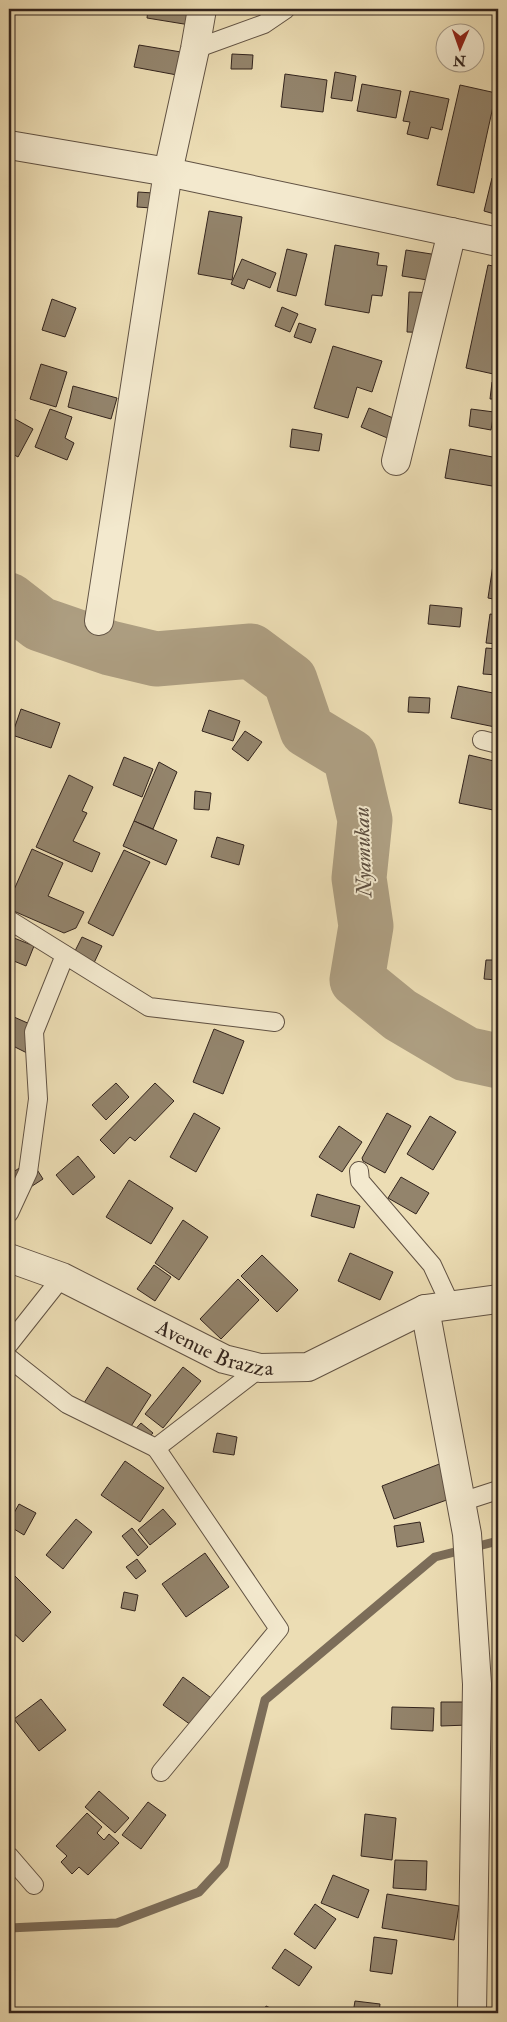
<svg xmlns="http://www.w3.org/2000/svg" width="507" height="2022" font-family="'IM FELL Double Pica',serif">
<rect width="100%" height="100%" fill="#ecddb4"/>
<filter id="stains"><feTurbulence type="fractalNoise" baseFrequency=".004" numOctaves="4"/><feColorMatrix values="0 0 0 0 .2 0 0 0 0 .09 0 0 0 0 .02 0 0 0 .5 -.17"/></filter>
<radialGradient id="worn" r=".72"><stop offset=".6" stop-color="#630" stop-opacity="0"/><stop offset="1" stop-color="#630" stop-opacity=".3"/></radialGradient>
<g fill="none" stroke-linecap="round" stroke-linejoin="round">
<path stroke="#7c6d59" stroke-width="9" d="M9,1928L117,1923L199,1892L224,1865L265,1700L435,1557L498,1541"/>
<path stroke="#ad9e81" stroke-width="55" d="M9,600L40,624L110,648L156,659L251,651L290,680L307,730L350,756L365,820L359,878L366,926L357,980L400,1015L466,1054L498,1061"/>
</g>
<g fill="#93846c" stroke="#33241d">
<path d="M148,9H192L190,25L147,18Z"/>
<path d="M139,45L181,52L177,75L134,67Z"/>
<path d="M232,54L253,55L252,69H231Z"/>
<path d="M335,72L356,76L352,101L331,98Z"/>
<path d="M285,74L327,80L323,112L281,107Z"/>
<path d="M362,84L401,91L396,118L357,111Z"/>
<path d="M460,85L496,93L474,193L437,185Z"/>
<path d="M410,91L449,99L442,130L431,127L428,139L407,134L410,122L403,121Z"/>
<path d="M492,178L498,179V215L484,211Z"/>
<path d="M138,192L168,194L166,209L137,207Z"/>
<path d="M209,211L242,217L232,280L198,274Z"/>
<path d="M335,245L379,253L377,265L387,266L382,296L372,295L369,313L325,305Z"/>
<path d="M287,249L307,254L296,296L277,291Z"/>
<path d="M406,250L444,256L440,282L402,276Z"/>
<path d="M242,259L276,273L270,288L248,279L244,289L231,284Z"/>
<path d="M488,265L498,267V375L466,368Z"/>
<path d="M409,292L441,293L440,333L407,332Z"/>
<path d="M52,299L76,308L65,337L42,330Z"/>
<path d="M282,307L298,314L290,332L275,326Z"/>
<path d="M299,323L316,329L311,343L294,337Z"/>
<path d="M333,346L382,361L372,392L357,387L348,418L314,408Z"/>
<path d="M41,364L67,372L56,407L30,399Z"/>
<path d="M492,382H498V399H490Z"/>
<path d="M73,386L117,398L111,419L68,407Z"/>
<path d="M9,407L15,410L9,422Z"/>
<path d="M369,408L405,423L397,442L361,427Z"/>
<path d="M50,409L72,417L65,438L74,443L67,460L35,447Z"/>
<path d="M471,409L494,412L491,430L469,426Z"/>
<path d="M15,419L33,429L18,457L9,452V430Z"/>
<path d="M292,429L322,434L319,451L290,447Z"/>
<path d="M450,449L498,458V487L445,478Z"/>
<path d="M493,565L498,566V600L488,598Z"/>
<path d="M430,605L462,608L460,627L428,624Z"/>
<path d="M490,614L498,615V644L486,643Z"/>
<path d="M486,648L498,649V675L483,674Z"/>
<path d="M458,686L498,694V712L495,727L451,718Z"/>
<path d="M409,697L430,698L429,713L408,712Z"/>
<path d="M21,709L60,723L51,748L12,735Z"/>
<path d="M209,710L240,721L233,741L202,731Z"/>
<path d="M245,731L262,742L248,761L232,749Z"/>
<path d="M469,755L498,762V811L459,803Z"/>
<path d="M124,757L153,769L142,797L113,785Z"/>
<path d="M159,762L177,772L153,829L134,821Z"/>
<path d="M69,775L93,787L82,811L87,813L73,841L100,853L92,872L36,847Z"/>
<path d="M195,791L211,793L209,810L194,809Z"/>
<path d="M134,821L177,840L166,865L123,846Z"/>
<path d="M217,837L244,845L239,865L211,857Z"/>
<path d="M32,849L63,863L48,896L84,912L76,928L64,933L9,909V901Z"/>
<path d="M124,850L150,862L113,936L88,923Z"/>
<path d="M82,937L102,946L93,965L73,955Z"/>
<path d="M14,938L34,946L26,966L9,959V952Z"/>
<path d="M486,960H498V980L484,979Z"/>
<path d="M14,1017L41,1029L29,1054L9,1044V1030Z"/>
<path d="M214,1029L244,1041L223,1094L193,1082Z"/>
<path d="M116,1083L129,1097L106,1120L92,1105Z"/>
<path d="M155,1083L174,1101L135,1141L130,1137L114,1154L100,1140Z"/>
<path d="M194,1113L220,1128L196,1172L170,1157Z"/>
<path d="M387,1113L411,1126L385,1173L363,1161L362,1158Z"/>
<path d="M430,1116L456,1132L433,1170L407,1154Z"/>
<path d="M339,1126L362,1142L342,1172L319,1157Z"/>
<path d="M78,1156L95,1177L73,1195L56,1175Z"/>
<path d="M31,1160L43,1179L9,1201V1175Z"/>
<path d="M401,1177L429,1193L416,1214L388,1198Z"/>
<path d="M129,1180L173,1208L151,1244L106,1217Z"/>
<path d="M317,1194L360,1206L354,1228L311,1216Z"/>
<path d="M183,1220L208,1237L179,1280L155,1263Z"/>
<path d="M350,1253L393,1272L380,1300L338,1281Z"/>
<path d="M262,1255L298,1290L277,1312L241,1276Z"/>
<path d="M154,1265L171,1277L155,1301L137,1289Z"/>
<path d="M238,1279L259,1300L221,1339L200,1319Z"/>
<path d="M107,1367L151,1395L128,1431L84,1403Z"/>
<path d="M183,1367L201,1381L163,1428L145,1414Z"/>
<path d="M141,1423L153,1433L141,1446L129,1436Z"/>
<path d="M217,1433L237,1437L234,1455L213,1452Z"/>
<path d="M125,1461L164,1488L140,1522L101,1495Z"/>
<path d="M442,1463L455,1497L394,1519L382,1486Z"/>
<path d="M19,1504L36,1513L24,1535L9,1526V1522Z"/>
<path d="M163,1509L176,1524L150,1545L138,1530Z"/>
<path d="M76,1519L92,1532L63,1569L46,1555Z"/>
<path d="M420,1522L424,1542L397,1547L394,1526Z"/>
<path d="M132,1528L148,1547L138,1556L122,1536Z"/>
<path d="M205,1553L229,1587L186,1617L162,1584Z"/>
<path d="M137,1559L146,1571L136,1579L126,1567Z"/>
<path d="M15,1576L51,1612L23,1642L9,1629V1582Z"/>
<path d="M124,1592L138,1595L135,1611L121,1608Z"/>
<path d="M183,1677L218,1703L198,1730L163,1705Z"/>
<path d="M41,1699L66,1730L39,1751L14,1719Z"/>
<path d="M441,1702H468V1725L441,1726Z"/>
<path d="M392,1707L434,1708L433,1731L391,1729Z"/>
<path d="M99,1791L129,1818L115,1833L85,1807Z"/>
<path d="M148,1802L166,1815L141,1849L122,1835Z"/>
<path d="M87,1813L102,1827L97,1833L104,1840L109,1834L119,1843L88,1875L79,1867L72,1874L61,1862L67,1856L56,1846Z"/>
<path d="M365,1814L396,1818L392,1860L361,1856Z"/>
<path d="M395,1860L427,1861L426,1890L393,1888Z"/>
<path d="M333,1875L369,1890L358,1918L321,1903Z"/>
<path d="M387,1894L459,1906L454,1940L382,1928Z"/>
<path d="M315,1904L336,1919L315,1949L294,1934Z"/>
<path d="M374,1937L397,1940L392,1974L370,1971Z"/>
<path d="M285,1949L312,1967L299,1986L272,1968Z"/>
<path d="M355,2001L380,2004L379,2013H353Z"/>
<path d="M266,2006L281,2013H263Z"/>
</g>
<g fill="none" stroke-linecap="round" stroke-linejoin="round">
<g stroke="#615243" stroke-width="20">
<g id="service">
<path d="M195,49L264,24L286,9"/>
<path d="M482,740L498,744"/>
<path d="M9,920L149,1007L275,1022"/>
<path d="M359,1171L360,1181L432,1265L451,1306"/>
<path d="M9,1213L28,1172L38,1099L34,1032L65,955"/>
<path d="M9,1344L62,1277"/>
<path d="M9,1358L67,1404L156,1448L260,1368"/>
<path d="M156,1448L279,1629L161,1772"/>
<path d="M461,1502L498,1490"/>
<path d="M9,1856L34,1885"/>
</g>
</g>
<g stroke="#615243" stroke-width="30">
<g id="minor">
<path d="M9,145L168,172L498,242"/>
<path d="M396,461L452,232"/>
<path d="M99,621L168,172L195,49L202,9"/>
<path id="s1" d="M9,1258L62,1277L224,1359L260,1368L308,1367L425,1309L498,1299"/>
<path d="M425,1309L467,1534L477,1684L472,2013"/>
</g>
</g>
<use href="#service" stroke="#f3e9ce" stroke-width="18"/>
<use href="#minor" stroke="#f3e9ce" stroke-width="28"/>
</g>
<g text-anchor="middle" stroke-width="4" stroke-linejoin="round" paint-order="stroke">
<g font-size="21" fill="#33241d" stroke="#f3e9ce">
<text dy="7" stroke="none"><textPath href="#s1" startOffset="226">Avenue Brazza</textPath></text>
</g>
<g font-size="22" font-style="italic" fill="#5e4f40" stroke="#f3e9ce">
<text transform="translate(362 852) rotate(-92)" y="8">Nyamukau</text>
</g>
</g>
<rect width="507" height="2022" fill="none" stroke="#ecddb4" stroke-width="30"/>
<rect x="10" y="10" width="487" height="2002" fill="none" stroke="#33241d" stroke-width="2.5"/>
<rect x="15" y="15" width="477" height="1992" fill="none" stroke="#33241d"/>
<g transform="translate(460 48) rotate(182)"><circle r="24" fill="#f3e9ce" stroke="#a69a87"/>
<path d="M0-4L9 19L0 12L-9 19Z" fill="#8f2418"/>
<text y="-8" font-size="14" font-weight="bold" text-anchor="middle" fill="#33241d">N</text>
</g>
<rect width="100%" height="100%" filter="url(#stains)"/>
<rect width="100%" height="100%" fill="url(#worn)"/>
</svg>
